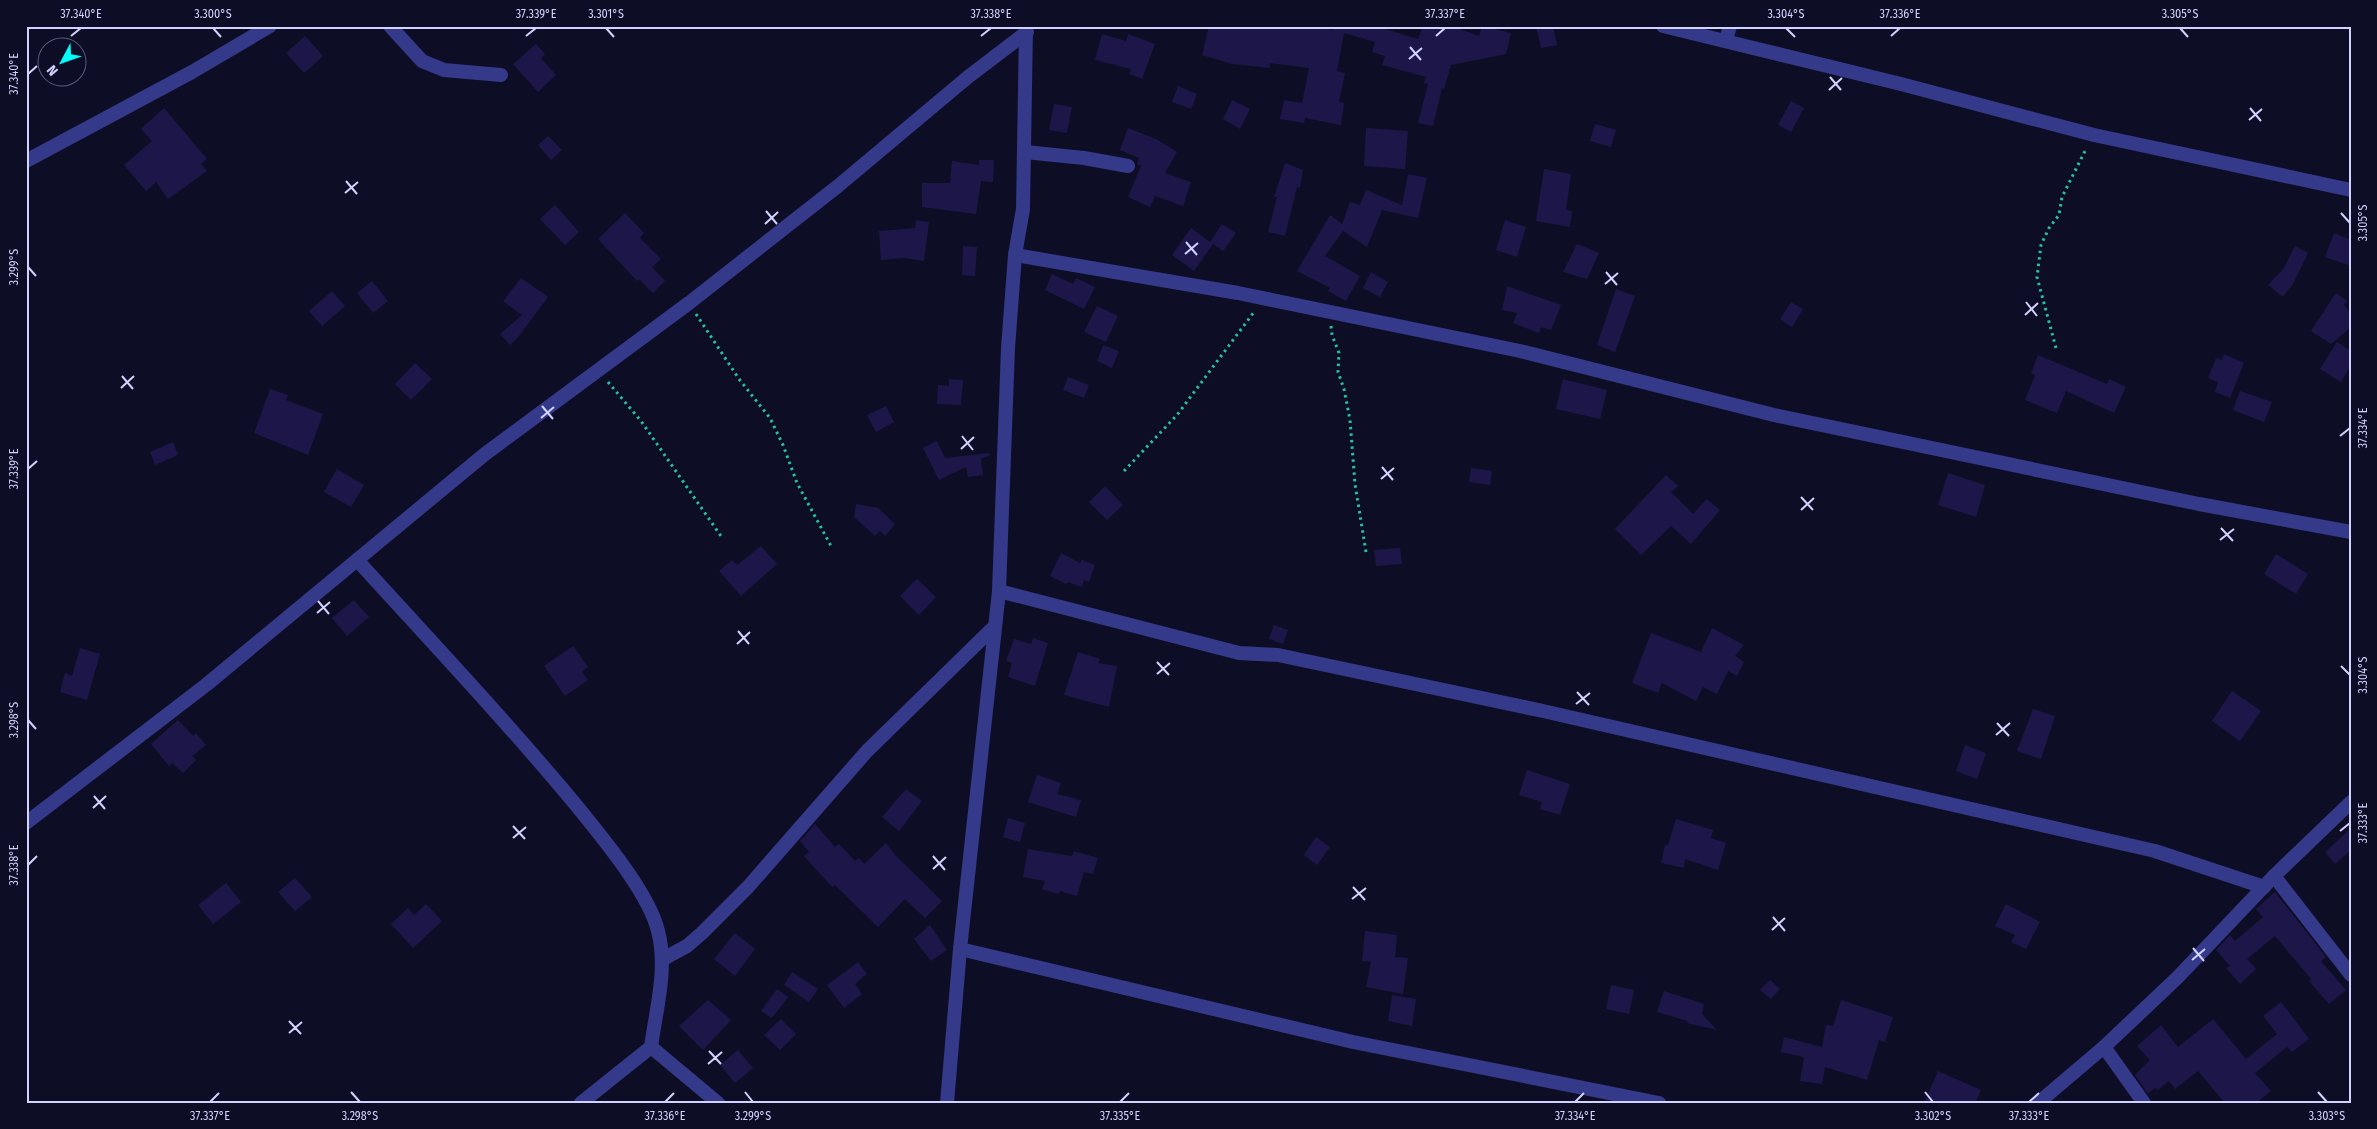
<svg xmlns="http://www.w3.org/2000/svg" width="2377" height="1129" font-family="'Fira Sans Condensed',sans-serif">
<rect width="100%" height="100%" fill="#0e0d26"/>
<g fill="#1c1748">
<path d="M1209,26H1311L1338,31L1333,30V26H1375L1418,39L1423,26H1451L1479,36L1482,26L1511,33L1506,54L1451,65L1444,89L1442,88L1433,126L1418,123L1428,84L1424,83L1426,77L1382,65L1385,56L1372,52L1375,42L1344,33L1337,71L1345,73L1339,102L1344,103L1341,125L1305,118L1304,123L1280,119L1284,100L1302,103L1309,68L1270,63V68L1232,64L1202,55Z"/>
<path d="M1536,26H1553L1557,45L1541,48Z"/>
<path d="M1102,34L1126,41L1128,34L1155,44L1142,79L1129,74L1131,69L1095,60Z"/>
<path d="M305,36L323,56L304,73L286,53Z"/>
<path d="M536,44L545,54L541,58L556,75L538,92L513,64Z"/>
<path d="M1178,86L1197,94L1191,109L1172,102Z"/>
<path d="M1232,100L1250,109L1240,129L1223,119Z"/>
<path d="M1791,101L1804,108L1791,132L1778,125Z"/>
<path d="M1054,104L1072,107L1067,133L1049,130Z"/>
<path d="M164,108L207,159L201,164L207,171L168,199L156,182L146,191L124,165L152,141L141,129Z"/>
<path d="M1595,124L1616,130L1611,147L1590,141Z"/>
<path d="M1128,128L1156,139L1177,152L1165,173L1191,182L1183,206L1155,196L1150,207L1128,197L1141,166L1137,164L1139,158L1120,150Z"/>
<path d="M1366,128L1408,131L1405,169L1364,166Z"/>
<path d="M548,136L562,150L551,160L538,145Z"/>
<path d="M979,160H994L993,182L981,181L976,214L922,207V183H950L952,161L979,165Z"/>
<path d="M1285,163L1303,170L1300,188L1297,187L1285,236L1268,232L1277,197H1274Z"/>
<path d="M1544,169L1571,174L1566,210L1572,211L1570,227L1536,221Z"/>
<path d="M1408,174L1427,178L1418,218L1382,210L1367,247L1343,231L1325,256L1360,276L1346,301L1328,291L1330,288L1297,271L1330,215L1342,224L1350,202L1360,205L1366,190L1402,205Z"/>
<path d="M555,205L579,232L565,245L540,219Z"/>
<path d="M625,213L644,233L640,238L661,259L652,267L665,281L653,293L639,279L637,281L598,239Z"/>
<path d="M916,220L929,222L924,261L903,258L881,260L879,231L915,228Z"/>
<path d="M1505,220L1526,227L1517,257L1496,250Z"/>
<path d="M1222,224L1236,233L1223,251L1213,244L1194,271L1172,255L1191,228L1210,242Z"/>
<path d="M2334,233L2351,240V257L2348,265L2325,257Z"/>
<path d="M1577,244L1599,253L1587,279L1563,272Z"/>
<path d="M963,246L977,247L975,276L962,275Z"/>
<path d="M2295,246L2308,253L2293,284L2283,297L2268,285L2284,268Z"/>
<path d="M1371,272L1388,282L1380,297L1363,288Z"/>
<path d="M1052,274L1073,284L1076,278L1095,287L1084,309L1045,290Z"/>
<path d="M521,278L548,297L519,336L510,345L500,334L522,315L503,301Z"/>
<path d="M372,281L388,301L373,313L357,293Z"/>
<path d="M1507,286L1561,305L1551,330L1541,327L1539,333L1513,323L1517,313L1502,310Z"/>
<path d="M1616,289L1635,296L1615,352L1597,345Z"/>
<path d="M332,291L345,306L322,326L309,311Z"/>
<path d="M2336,293L2347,301L2344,305L2351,314V327L2331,344L2311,331Z"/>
<path d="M1791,302L1803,309L1792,327L1780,319Z"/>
<path d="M1097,306L1118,316L1106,342L1084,332Z"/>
<path d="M2337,342L2351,351V365L2341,382L2320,369Z"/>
<path d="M1103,345L1119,351L1112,368L1097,361Z"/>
<path d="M2224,354L2244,363L2230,398L2215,392L2218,382L2208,378L2216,358L2222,360Z"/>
<path d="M2038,355L2107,384L2109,379L2126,387L2114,413L2066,391L2057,413L2025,400L2035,375L2031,373Z"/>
<path d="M415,363L432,379L411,400L395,384Z"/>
<path d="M1068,377L1089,385L1084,398L1063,390Z"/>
<path d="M949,379L963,380L961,405L937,404L938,385L949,386Z"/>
<path d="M1563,379L1607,390L1600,419L1556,409Z"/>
<path d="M270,389L288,395L286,400L323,414L308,455L254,433Z"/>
<path d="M2240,391L2272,402L2264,422L2233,410Z"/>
<path d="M886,406L894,422L876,432L867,415Z"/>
<path d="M937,441L945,458L989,453L990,455L981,459L983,475L968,477L966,467L939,480L923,448Z"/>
<path d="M173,442L178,455L155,465L150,452Z"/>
<path d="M1471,468L1492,471L1490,485L1469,482Z"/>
<path d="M337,469L364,485L351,507L324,492Z"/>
<path d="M1948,473L1985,485L1976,517L1938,505Z"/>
<path d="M1666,475L1678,486L1671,492L1693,514L1707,499L1720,510L1691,544L1671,526L1641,555L1615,529Z"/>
<path d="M1105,486L1123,505L1107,520L1089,502Z"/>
<path d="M856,504L878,508L895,524L885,536L880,531L875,536L854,517Z"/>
<path d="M761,546L777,564L741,596L719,571L732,560L737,565Z"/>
<path d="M1400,548L1402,564L1376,566L1374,550Z"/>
<path d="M1061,553L1080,563L1082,560L1095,565L1089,582L1084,580L1082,587L1068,582L1066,584L1050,576Z"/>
<path d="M2276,554L2308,574L2296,594L2264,574Z"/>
<path d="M917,579L936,597L919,615L900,596Z"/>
<path d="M354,600L369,617L347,636L332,618Z"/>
<path d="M1274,625L1288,630L1283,644L1269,639Z"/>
<path d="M1712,628L1744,645L1735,656L1744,662L1737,676L1728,671L1717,694L1703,687L1696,701L1662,683L1658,693L1632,683L1651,633L1701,652Z"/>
<path d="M1033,638L1048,643L1035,686L1008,677L1012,663L1006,661L1014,639L1031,644Z"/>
<path d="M573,646L588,667L582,672L588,680L565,696L544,666Z"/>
<path d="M80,648L100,654L87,700L60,692L65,673L72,676Z"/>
<path d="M1078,652L1100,659L1098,663L1117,666L1109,707L1064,695Z"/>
<path d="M2232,691L2261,711L2240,741L2212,721Z"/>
<path d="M2033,709L2055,716L2041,759L2017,751Z"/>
<path d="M178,720L193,736L196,733L206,745L192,756L196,760L183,773L172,763L169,766L151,744Z"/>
<path d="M1965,745L1986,753L1977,779L1956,771Z"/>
<path d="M1527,770L1570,784L1560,815L1540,809L1542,802L1519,795Z"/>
<path d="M1037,775L1061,783L1057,794L1081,800L1076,817L1028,802Z"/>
<path d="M906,789L922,801L899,831L882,817Z"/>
<path d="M1008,818L1025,823L1020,842L1003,837Z"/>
<path d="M1676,819L1713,830L1711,838L1726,843L1718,870L1685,859L1684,868L1661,863L1665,845H1668Z"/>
<path d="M815,824L835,847L839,844L855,861L859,858L864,864L886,843L896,856L942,901L925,918L905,899L878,927L835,885L832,887L804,856L809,852L800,841Z"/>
<path d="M2351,828V850L2335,864L2325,852Z"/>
<path d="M1316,837L1330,847L1317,865L1304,855Z"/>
<path d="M1028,849L1072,856L1074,851L1098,858L1093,874L1084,872L1077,896L1060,891L1058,894L1042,889L1045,881L1023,877Z"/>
<path d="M295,878L312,897L295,911L278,892Z"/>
<path d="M226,883L241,902L213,924L198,905Z"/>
<path d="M2275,892L2326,957L2321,961L2346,990L2329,1004L2309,981L2311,979L2275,936L2247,959L2256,969L2240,984L2226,968L2230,966L2216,950L2230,935L2235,941L2263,917L2256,909Z"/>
<path d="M426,904L442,921L413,948L391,924L408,908L414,915Z"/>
<path d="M2006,904L2040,922L2026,949L2011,942L2015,935L1995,926Z"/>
<path d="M930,925L947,950L931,961L914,939Z"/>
<path d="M1365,931L1397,935L1395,957L1408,958L1403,994L1366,987L1371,962L1362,961Z"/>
<path d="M735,933L755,949L735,976L714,959Z"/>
<path d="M858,962L867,974L855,984L862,994L844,1008L827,985Z"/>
<path d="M792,972L818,989L809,1002L784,985Z"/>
<path d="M1770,980L1780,989L1771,999L1760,990Z"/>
<path d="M1611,985L1634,990L1629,1014L1606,1009Z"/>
<path d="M777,989L788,997L772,1018L761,1011Z"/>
<path d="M1664,991L1704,1004L1702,1014L1717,1030L1687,1023L1688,1021L1657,1012Z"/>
<path d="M1392,995L1416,999L1412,1026L1388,1021Z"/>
<path d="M708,1000L731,1020L703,1050L679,1026Z"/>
<path d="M1841,1000L1893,1017L1885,1042L1879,1040L1867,1080L1825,1067L1822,1084L1800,1081L1804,1057L1781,1052L1784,1037L1822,1047L1826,1025L1833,1026Z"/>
<path d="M2281,1002L2309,1039L2292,1052L2287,1047L2255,1073L2271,1091L2256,1103H2225L2198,1071L2175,1089L2169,1081L2158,1090L2155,1088L2148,1094L2135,1075L2150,1060L2137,1046L2161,1025L2178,1047L2213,1019L2246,1059L2277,1034L2263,1016Z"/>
<path d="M781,1019L796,1034L780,1050L764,1035Z"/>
<path d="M738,1050L753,1068L735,1083L720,1065Z"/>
<path d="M1938,1071L1981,1090L1975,1103H1924Z"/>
</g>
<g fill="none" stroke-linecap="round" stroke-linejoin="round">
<g stroke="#25c0a5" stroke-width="3" stroke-dasharray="2.5 4" stroke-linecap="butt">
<path d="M696,314L739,379L770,418L783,445L797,483L831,546"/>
<path d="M1331,326L1332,335L1339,353L1338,372L1344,389L1350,420L1355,484L1366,552"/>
<path d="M2056,348L2037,277L2041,245L2049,228L2059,215L2062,197L2086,149"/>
<path d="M608,382L641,421L723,539"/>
<path d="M1124,471L1177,415L1254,312"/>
</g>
<g stroke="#343a89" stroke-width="14">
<path d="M390,26L422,61L444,70L501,75"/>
<path d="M1663,26L1901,84L2094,135L2351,190"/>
<path d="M1726,40L1730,26"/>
<path d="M1025,152L1084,158L1128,166"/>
<path d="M26,161L192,72L270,26"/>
<path d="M1015,255L1238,293L1520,351L1774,415L2199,504L2351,532"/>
<path d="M357,560C431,641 506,721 576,805C601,836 649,893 658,931C668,969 656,1009 651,1047L581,1103"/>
<path d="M999,591L1239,653L1278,655L1543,711L2155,851L2264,887"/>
<path d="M26,823L206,685L485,454L689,303L838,186L968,77L1027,32"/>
<path d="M2274,876L2351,975"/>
<path d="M960,949L1353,1042L1659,1103"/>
<path d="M663,959L687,946L702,933L748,887L867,751L995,626"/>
<path d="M651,1047L718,1103"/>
<path d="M2104,1047L2144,1103"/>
<path d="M947,1103L960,949L999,591L1008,348L1015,255L1023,209L1026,27"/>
<path d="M2038,1103L2104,1047L2178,977L2274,876L2351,802"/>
</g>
</g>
<path fill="none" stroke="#d2d2ff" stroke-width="2" d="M213,28L221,37M606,28L614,37M1786,28L1795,37M2180,28L2188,37M71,36L81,28M526,36L536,28M981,36L991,28M1436,36L1445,28M1891,36L1900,28M1410,47L1421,60M1409,59L1422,48M28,74L37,66M1830,77L1841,90M1829,90L1842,78M2250,108L2261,121M2249,120L2262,109M346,181L357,194M345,193L358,182M766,211L777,224M2341,213L2350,223M765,224L778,212M1186,242L1197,255M1185,254L1198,243M28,267L36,276M1606,272L1617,285M1605,284L1618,273M2026,302L2037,316M2025,315L2038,303M122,376L133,389M121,388L134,376M542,406L553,419M541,418L554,407M962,436L973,450M2340,436L2350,428M961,449L974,437M1382,467L1393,480M28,469L37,461M1381,479L1394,468M1801,497L1813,510M1801,510L1814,498M2221,528L2233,541M2220,540L2234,529M318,601L329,614M317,613L330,602M738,631L749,644M737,644L750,632M1157,662L1169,675M2341,666L2350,675M1157,674L1170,663M1577,692L1589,705M1576,704L1590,693M28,720L36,729M1997,723L2009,736M1996,735L2010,723M94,796L105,809M93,808L106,796M513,826L525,839M2340,831L2350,823M513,838L526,827M933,856L945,870M28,865L37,856M933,869L946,857M1353,887L1365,900M1352,899L1366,888M1773,917L1785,931M1772,930L1785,918M2193,948L2204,961M2192,960L2205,949M289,1021L301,1034M289,1033L302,1022M709,1051L721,1064M708,1064L722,1052M351,1092L360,1102M745,1092L753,1102M1925,1092L1933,1102M2318,1092L2327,1102M210,1102L219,1093M665,1102L674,1093M1120,1102L1129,1093M1575,1102L1584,1093M2029,1102L2039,1093"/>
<rect width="2377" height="1129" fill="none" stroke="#0e0d26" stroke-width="55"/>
<g transform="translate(62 62) rotate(229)"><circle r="24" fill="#0e0d26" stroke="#5c5c7d"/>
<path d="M0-4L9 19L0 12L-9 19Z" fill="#00fdfa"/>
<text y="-8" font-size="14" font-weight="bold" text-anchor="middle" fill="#d2d2ff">N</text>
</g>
<rect x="28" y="28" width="2322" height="1074" fill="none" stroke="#d2d2ff" stroke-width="2"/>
<g font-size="12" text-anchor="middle" fill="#d2d2ff">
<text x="81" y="18">37.340°E</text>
<text x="213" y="18">3.300°S</text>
<text x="536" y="18">37.339°E</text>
<text x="606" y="18">3.301°S</text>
<text x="991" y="18">37.338°E</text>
<text x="1445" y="18">37.337°E</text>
<text x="1786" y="18">3.304°S</text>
<text x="1900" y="18">37.336°E</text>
<text x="2180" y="18">3.305°S</text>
<text transform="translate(14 74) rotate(-90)" y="4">37.340°E</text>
<text transform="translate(2363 223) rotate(-90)" y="4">3.305°S</text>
<text transform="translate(14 267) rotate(-90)" y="4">3.299°S</text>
<text transform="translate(2363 428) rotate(-90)" y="4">37.334°E</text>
<text transform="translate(14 469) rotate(-90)" y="4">37.339°E</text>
<text transform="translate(2363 675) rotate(-90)" y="4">3.304°S</text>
<text transform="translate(14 720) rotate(-90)" y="4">3.298°S</text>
<text transform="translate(2363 823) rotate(-90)" y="4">37.333°E</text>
<text transform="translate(14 865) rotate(-90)" y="4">37.338°E</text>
<text x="210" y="1120">37.337°E</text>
<text x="360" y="1120">3.298°S</text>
<text x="665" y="1120">37.336°E</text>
<text x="753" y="1120">3.299°S</text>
<text x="1120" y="1120">37.335°E</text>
<text x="1575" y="1120">37.334°E</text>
<text x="1933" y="1120">3.302°S</text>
<text x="2029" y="1120">37.333°E</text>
<text x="2327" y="1120">3.303°S</text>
</g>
</svg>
